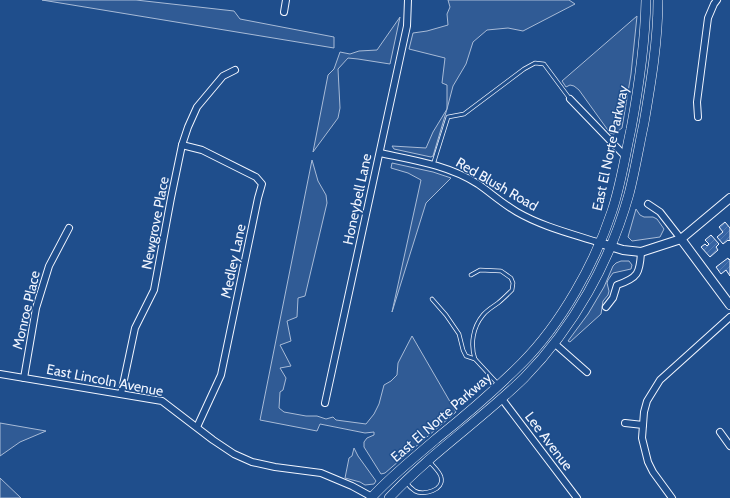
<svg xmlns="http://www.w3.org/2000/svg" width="730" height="498" font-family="Cabin,sans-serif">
<defs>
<pattern id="building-hatch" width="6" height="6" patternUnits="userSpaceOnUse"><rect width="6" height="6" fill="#3563a3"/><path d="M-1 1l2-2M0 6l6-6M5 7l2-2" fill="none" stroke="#537ab1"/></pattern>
</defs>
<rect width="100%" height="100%" fill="#1f4e8c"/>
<g fill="#305b95" stroke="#a8bbd7">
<path d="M42,0H136L234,11L240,19L334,37V48Z"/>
<path d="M448,0H569L575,4L523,31L508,28L487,30L473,42L466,64L453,86L447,109L433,156L431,157L394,149L392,146L426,148L433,132L447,109V85L442,83L445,58L409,49L413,33L427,31L448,25L447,14L450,7Z"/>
<path d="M637,16L631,74L622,128L614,134L610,133L579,90L574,86L570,85L566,87L562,81Z"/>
<path d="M400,17L390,64L358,59L348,58L338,69L340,108L338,118L313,152L328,75L334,69L340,52L350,54L359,51L377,50Z"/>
<path d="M312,160L318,181L326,195L327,203L305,296L298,298L297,317L287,321L291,341L280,345L291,366L280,368L286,378L283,390L280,392L279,408L284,412L306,416H317L326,419L333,417L336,420L366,424L374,414L379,404L384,385L391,381L397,375L398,363L412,336L456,412L385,473L381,474L364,447V442L367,438L374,435V432L365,433L320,424L317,431L260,420Z"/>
<path d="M392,163L433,172L451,178L426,203L392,312L421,180L408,173L391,168Z"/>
<path d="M636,209L640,215L644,217H653L657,219L664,229L660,237L632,241L628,237Z"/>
<path d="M621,261H629L632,265L631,269L613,273L608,280L607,283L609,291L608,295L603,301L601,314L570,342L568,341L588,314L604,287L613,266L616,263Z"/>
<path d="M0,423L46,431L20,442L0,456Z"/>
<path d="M354,448L358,456L376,481L374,484L365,485L360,482L345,478L349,458L352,456Z"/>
<path d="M0,478L21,498H0Z"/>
</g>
<g fill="url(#building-hatch)" stroke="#f2f6ff">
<path d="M725,222L730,228V240L729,241L728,240L723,244L717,237L723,232L719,227Z"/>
<path d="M711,235L719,244L716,247L718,250L710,257L701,247L705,244L707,246L709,244L705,240Z"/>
<path d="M728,258L729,260L730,259V276L726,270L721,274L716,267Z"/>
</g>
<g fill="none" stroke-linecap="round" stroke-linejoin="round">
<g stroke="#f2f6ff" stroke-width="4.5">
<g id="lane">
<path d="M433,165L448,117L464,114L524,69L535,63L544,64L570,99"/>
<path d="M471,275L480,270L501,271L511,278L513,283L512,290C508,294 503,299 498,303C494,306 487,310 483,315C473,327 470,344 475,359"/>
<path d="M432,299L446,315L459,334L463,350L466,356L475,359L498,384"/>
<path d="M406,482C408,485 412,489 415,491C423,496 445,490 441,477C440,472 433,466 430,462"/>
</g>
</g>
<g stroke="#f2f6ff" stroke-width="8">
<g id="street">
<path d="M284,12L286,0"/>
<path d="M570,99L625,156"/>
<path d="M698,117L697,102L708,18L714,4L717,0"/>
<path d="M182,145L202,150L256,177L262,184L258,198L221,375L197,427"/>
<path d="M380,153C413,160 448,165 478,184C491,193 503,204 517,212C543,227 573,234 600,243"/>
<path d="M648,204L660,212L681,239"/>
<path d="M606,307L613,298L617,285C638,278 640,273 641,252"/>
<path d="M554,343L587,372"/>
<path d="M0,374L162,401L213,440L234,454L252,462L275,467L321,473L352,486L372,497"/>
<path d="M24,378L36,308L49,266L69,228"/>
<path d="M121,394L135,328L154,290L171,198L182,145L188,127L197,107L223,76L235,70"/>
<path d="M502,399L577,498"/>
<path d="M325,403L407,26L408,0"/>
<path d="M625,423L643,425"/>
<path d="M720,432L730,446"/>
<path d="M672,498L653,472L648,462L642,438L644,412L647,401L660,380L730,317"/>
</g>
</g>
<g stroke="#f2f6ff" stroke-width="10">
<g id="secondary">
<path d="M681,239L730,305"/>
<path d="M600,243L623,250L641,252L681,239L730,198"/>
</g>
</g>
<g stroke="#f2f6ff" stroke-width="10">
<g id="primary">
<path d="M371,498C391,476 414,458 436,439C466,415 495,390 522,363C561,324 595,263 612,211C621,184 625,156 631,129C639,86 645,44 646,0"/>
<path d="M389,498C430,454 481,420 524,378C574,327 610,262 629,194C635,171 639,146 644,123C651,82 658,41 658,0"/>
</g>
</g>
<use href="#lane" stroke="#1f4e8c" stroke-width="3"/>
<use href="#street" stroke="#1f4e8c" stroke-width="6"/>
<use href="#secondary" stroke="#1f4e8c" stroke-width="8"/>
<use href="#primary" stroke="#1f4e8c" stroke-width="9"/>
</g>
<g text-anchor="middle" stroke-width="3" stroke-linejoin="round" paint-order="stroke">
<g font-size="14" fill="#f2f6ff" stroke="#1f4e8c">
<text transform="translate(610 148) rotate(-78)" y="5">East El Norte Parkway</text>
<text transform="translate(497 184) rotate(30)" y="5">Red Blush Road</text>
<text transform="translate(357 199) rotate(-78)" y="5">Honeybell Lane</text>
<text transform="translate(155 223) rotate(-79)" y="5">Newgrove Place</text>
<text transform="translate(233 261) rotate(-78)" y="5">Medley Lane</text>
<text transform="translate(26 310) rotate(-77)" y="5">Monroe Place</text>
<text transform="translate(105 380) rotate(11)" y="5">East Lincoln Avenue</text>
<text transform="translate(441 417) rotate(-41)" y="5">East El Norte Parkway</text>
<text transform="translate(549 441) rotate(53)" y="5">Lee Avenue</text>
</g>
</g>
</svg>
